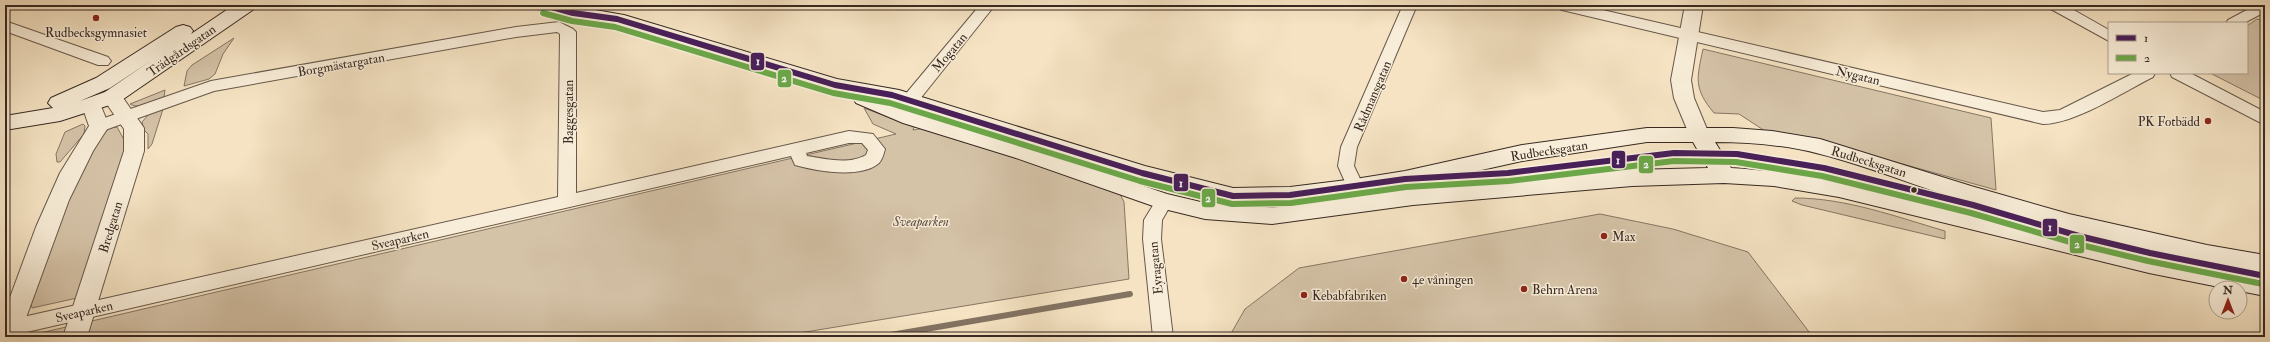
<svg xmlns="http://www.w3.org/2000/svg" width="2270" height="342" font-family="'IM FELL Double Pica',serif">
<rect width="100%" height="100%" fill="#f5e3c3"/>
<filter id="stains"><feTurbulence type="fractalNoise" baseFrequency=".005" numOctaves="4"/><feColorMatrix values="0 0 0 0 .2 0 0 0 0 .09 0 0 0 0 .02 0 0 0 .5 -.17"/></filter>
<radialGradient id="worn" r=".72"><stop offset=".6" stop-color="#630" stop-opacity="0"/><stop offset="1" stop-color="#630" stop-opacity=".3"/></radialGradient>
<path fill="#d5c3a8" stroke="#867665" d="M2257,19L2265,21V101L2210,73H2247V26Z
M234,38L223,54L215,74L209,79L184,86L187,71L192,65Z
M1703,49L1991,118L1996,190L1809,138L1765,131L1739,114L1714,113C1693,88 1697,78 1703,49Z
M165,90L164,97C154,101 140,110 130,104Z
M864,108L914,127L913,130L925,128L1119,192L1124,202L1129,279L775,337H23L896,134L873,124Z
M163,109L152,144L148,149V134L144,130L142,122L149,114Z
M83,124L85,126L84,134L60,162H57L56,154L65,132Z
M117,127L127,145L77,298L32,308L31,304L84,155L109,128Z
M1795,198C1846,198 1897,217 1945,231V239L1802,205L1792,201Z
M1600,214L1673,229L1748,252L1813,337H1229L1245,309L1299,268Z"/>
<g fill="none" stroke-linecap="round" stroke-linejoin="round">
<path stroke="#837362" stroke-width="6" d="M879,337L1130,294"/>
<defs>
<path id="minor" d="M980,5H995L916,104H904L902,100L904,96Z
M1403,5H1417L1357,147L1354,166L1364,187L1361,191L1355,193L1349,191L1338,166L1341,147Z
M1555,5H1581L2043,112L2060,110L2134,73H2155L2153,77C2123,92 2075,124 2043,124L1562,10L1557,8Z
M2047,5H2065L2109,30V41L2049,8Z
M2256,5H2265V12L2244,23H2226L2228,20Z
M5,21L108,57L111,61L108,65H98L5,31Z
M559,22L573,29L576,32V193L849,131L873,134L885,149C884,153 882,160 879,163C861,179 816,171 795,165L791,156L5,337V321L558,197L560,34L557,32L516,37L214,91L105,130L99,132L93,130L91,126L93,122L211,81L516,27ZM849,143H862L868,150L866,155C848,165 827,159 807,156L806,153Z
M2170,73H2190L2265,112V125L2172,77Z
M1164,195L1170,197L1173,201L1162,220L1161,239L1173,337H1153L1143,239L1144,220L1158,197Z"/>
<path id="tertiary" d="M1685,5H1703L1691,80L1694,98L1709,134L1706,139L1699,141L1692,139L1689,134L1674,98L1671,80Z
M112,90L119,92L144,128V151L87,337H63L124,151V129L102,97L105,92Z
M92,99L99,101L109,126L93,151L69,200L19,337H5V311L36,227L60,173L89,126L82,106L85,101Z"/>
<path id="secondary" d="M234,5H257L254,9L119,102L60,121L5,130V116L53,108L48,103L51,98L96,78L176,27L183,25L190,27L193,31L191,34ZM152,60L105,92L80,101L110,88Z
M535,5H566L624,15L837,79L899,90L1145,166L1233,188L1290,187L1355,179L1405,171L1522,145L1647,128H1733L1772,131L1820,139L1971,186L2069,214L2207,245L2265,255V273C2164,255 2065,230 1966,201C1917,187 1869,166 1820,154C1786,145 1749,142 1715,142L1731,168C1815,173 1895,194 1976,214C2072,237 2168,259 2265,278V296L2240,291V288H2224L2149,273L1839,197L1774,186L1724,183L1632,186L1413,205L1272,224L1205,219L1156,207L1016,158L903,123L856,103L853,98L854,95L828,90L615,25L573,19L538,9ZM891,102L1134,179L1211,200L1233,204L1290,203L1355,195L1405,187L1522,161L1647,142H1693L1708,168L1632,170L1413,189L1272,208L1205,203L1167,194L1032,148L917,113Z"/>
</defs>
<use href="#minor" stroke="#67584a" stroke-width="2"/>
<use href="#tertiary" stroke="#67584a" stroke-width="2"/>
<use href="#secondary" stroke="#382922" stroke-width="2"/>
<use href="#minor" fill="#f8edd8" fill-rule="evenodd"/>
<use href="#tertiary" fill="#f8edd8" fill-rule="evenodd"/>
<use href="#secondary" fill="#f8edd8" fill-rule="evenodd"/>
<defs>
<path id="bus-1" d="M545,5L573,13L617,19L835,85L892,95L1142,173L1233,196L1290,195L1405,179L1508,173L1674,153L1737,154L1824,168L1973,205L2079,236L2150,253L2265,276"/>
<path id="bus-2" d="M543,13L572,21L615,27L833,93L890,103L1140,181L1232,204L1291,203L1406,187L1509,181L1674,161L1736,162L1822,176L1971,213L2077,244L2148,261L2263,284"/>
</defs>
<use href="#bus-1" stroke="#f8edd8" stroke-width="9"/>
<use href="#bus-2" stroke="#f8edd8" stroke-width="9"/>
<use href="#bus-1" stroke="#481f59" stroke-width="6"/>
<use href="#bus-2" stroke="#6ba849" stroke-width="6"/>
</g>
<g fill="#8f2418" stroke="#f8edd8" stroke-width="1.5">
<circle cx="96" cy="18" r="4"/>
<circle cx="2208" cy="121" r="4"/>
<circle cx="1604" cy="236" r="4"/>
<circle cx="1404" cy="279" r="4"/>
<circle cx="1524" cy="289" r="4"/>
<circle cx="1304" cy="295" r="4"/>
</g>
<circle fill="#382922" stroke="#f8edd8" stroke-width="1.5" cx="1914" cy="190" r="3.5"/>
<g text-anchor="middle" stroke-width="3" stroke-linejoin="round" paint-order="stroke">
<g font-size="13" fill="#382922" stroke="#f8edd8" text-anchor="start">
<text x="96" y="37" text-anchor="middle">Rudbecksgymnasiet</text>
<text x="2200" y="126" text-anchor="end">PK Fotbädd</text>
<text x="1612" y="241">Max</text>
<text x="1412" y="284">4e våningen</text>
<text x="1532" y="294">Behrn Arena</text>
<text x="1312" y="300">Kebabfabriken</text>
</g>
<g font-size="13" fill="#382922" stroke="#f8edd8">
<text transform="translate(181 50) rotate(-35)" y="5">Trädgårdsgatan</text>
<text transform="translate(949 52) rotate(-50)" y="5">Mogatan</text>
<text transform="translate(341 64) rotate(-10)" y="5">Borgmästargatan</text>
<text transform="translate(1858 75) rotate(13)" y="5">Nygatan</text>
<text transform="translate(1372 96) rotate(-67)" y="5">Rådmansgatan</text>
<text transform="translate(568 112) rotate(-90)" y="5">Baggesgatan</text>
<text transform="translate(1549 150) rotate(-9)" y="5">Rudbecksgatan</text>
<text transform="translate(1869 161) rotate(17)" y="5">Rudbecksgatan</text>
<text transform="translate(110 227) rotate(-73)" y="5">Bredgatan</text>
<text transform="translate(400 239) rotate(-13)" y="5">Sveaparken</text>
<text transform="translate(1155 268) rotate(-96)" y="5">Eyragatan</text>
<text transform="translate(84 311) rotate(-13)" y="5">Sveaparken</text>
</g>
<g font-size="13" font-style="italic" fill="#5f5044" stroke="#f8edd8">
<text x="921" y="226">Sveaparken</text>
</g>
</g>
<g stroke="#f8edd8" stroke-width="1.5">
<rect x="750" y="52" width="15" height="19" rx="4" fill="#481f59"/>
<rect x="777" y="69" width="15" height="19" rx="4" fill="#6ba849"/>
<rect x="1611" y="150" width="15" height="19" rx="4" fill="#481f59"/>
<rect x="1638" y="155" width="16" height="19" rx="4" fill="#6ba849"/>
<rect x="1173" y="173" width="16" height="19" rx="4" fill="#481f59"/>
<rect x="1201" y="188" width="15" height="20" rx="4" fill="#6ba849"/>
<rect x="2042" y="218" width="16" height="19" rx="4" fill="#481f59"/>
<rect x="2069" y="234" width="16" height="20" rx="4" fill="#6ba849"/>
</g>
<g font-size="11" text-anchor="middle" font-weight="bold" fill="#fff">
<text x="758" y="65">1</text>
<text x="784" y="82">2</text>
<text x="1618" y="164">1</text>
<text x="1646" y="168">2</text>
<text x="1181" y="187">1</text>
<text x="1208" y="202">2</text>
<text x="2050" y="231">1</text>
<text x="2077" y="248">2</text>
</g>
<rect width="2270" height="342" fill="none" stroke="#f5e3c3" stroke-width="20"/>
<rect x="6" y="6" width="2258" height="330" fill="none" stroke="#382922" stroke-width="2"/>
<rect x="10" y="10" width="2250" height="322" fill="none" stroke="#382922"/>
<rect x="2108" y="22" width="140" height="52" fill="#f8edd8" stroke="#ab9f8f"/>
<rect x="2116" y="35" width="20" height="6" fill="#481f59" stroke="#ab9f8f"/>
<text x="2144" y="42" font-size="12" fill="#382922">1</text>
<rect x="2116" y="55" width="20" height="6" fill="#6ba849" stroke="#ab9f8f"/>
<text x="2144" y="62" font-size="12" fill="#382922">2</text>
<g transform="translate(2228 300)"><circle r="19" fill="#f8edd8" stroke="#ab9f8f"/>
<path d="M0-3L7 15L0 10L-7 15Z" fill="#8f2418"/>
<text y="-6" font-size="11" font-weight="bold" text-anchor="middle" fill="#382922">N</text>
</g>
<rect width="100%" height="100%" filter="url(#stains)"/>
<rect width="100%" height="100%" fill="url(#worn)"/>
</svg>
